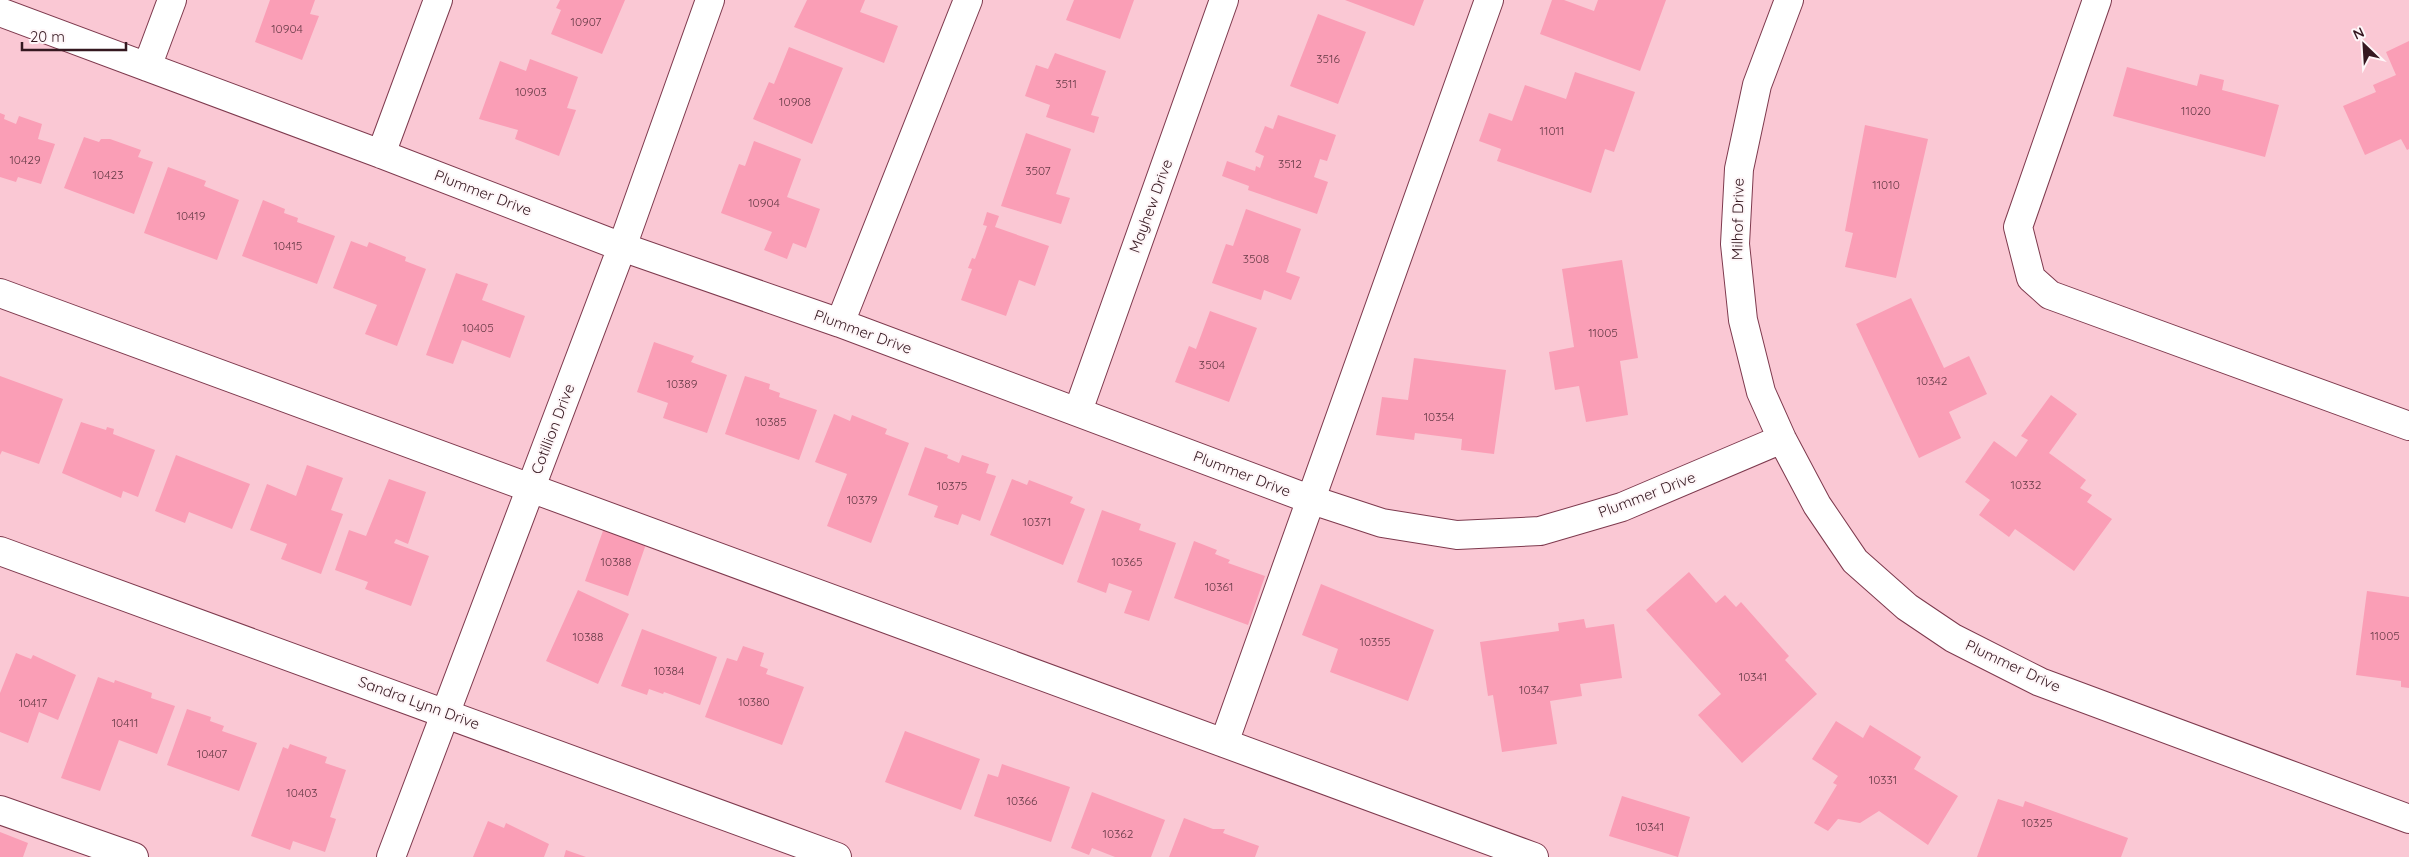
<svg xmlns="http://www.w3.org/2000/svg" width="2409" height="857" font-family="Quicksand,sans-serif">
<rect width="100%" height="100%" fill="#fac8d4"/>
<path fill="#fa9eb6" d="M270,0H315L310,14L319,16L302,60L255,42Z
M560,0H625L602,54L551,34L561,10L556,8Z
M807,0H865L860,12L898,26L884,63L794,27Z
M1074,0H1134L1120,39L1066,20Z
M1345,0H1424L1414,26Z
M1552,0H1564L1594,11L1598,0H1666L1640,71L1540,34Z
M1318,14L1366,32L1338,104L1290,86Z
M2409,41V149L2407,150L2401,139L2365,155L2343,106L2376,92L2373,85L2396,75L2386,52Z
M789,47L843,68L812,144L753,119L769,82L774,84Z
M1055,53L1106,71L1091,115L1099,117L1094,133L1046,117L1050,105L1025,96L1036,65L1048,69Z
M530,59L578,77L567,108L576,110L559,156L515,139L518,130L479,119L500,61L526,71Z
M2127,67L2197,86L2200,74L2224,80L2222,90L2279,105L2265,157L2113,116Z
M1575,72L1635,92L1614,152L1605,149L1591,193L1497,161L1501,149L1479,141L1489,113L1512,121L1525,85L1566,99Z
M0,113L5,115L4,119L16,124L19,116L42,124L38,139L55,144L41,184L18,177L16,182L0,177Z
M1278,115L1336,135L1327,161L1320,159L1314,177L1328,182L1317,214L1248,190L1249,186L1222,176L1227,161L1255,171L1256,166L1260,168L1264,156L1255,152L1265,126L1273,129Z
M1865,125L1928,139L1896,278L1845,267L1853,233L1845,231Z
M1026,133L1071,149L1056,194L1070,198L1061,224L1001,206Z
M84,137L99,142L101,139H110L141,150L138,157L153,162L134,214L64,188Z
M754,141L801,159L787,197L820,209L806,248L793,243L787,259L764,250L772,232L721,213L739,164L745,166Z
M168,167L206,181L204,186L239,200L217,260L144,233Z
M263,200L285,209L284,213L298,218L297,222L335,236L317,284L242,256Z
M1246,209L1301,229L1286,272L1300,277L1291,300L1264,290L1261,300L1212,283L1226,244L1233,246Z
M987,212L999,216L995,227L1049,246L1035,286L1019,280L1006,316L961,300L972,269L968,268L972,258L975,259L987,226L983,225Z
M351,241L367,247L369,242L406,257L405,261L426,269L397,346L365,334L377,305L333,288Z
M1622,260L1638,358L1620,361L1628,415L1586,422L1579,386L1555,390L1549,352L1574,347L1562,269Z
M456,273L488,284L482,300L525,316L510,358L462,340L453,364L426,355Z
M1911,298L1944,368L1969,356L1987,394L1949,412L1961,438L1919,458L1856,324Z
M1210,311L1257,328L1229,402L1175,382L1189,346L1196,349Z
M654,342L694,356L691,362L727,375L707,433L663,418L668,403L637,392Z
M1414,358L1506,370L1494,454L1461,450L1462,439L1415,433L1414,440L1376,435L1382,397L1408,400Z
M0,376L63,399L39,464L2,451L0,455Z
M745,376L770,384L769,389L780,393L779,397L817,410L799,460L725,434Z
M2051,395L2077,414L2049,453L2086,480L2080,488L2092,495L2087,502L2112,519L2074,571L2015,529L2009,537L1979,515L1990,500L1965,482L1994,441L2016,457L2028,440L2021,436Z
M834,414L850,421L852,415L887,429L885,434L909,443L871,543L827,526L847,474L815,462Z
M81,422L106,430L107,427L114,429L113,434L155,450L138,497L123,491L121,498L62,473Z
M925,447L948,455L947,458L959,463L962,455L989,464L986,473L996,476L980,521L962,514L958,525L934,517L938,506L908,495Z
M176,455L250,484L232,529L189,512L185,523L155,511Z
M307,465L343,478L331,510L343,514L321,574L281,559L287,544L250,530L267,484L296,496Z
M389,479L426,492L408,544L396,539L394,543L429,556L411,606L365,589L368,582L335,570L349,530L366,536Z
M1012,479L1027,485L1029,480L1073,497L1070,503L1085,509L1063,565L990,535Z
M1102,510L1141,524L1139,530L1176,543L1149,621L1124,613L1132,591L1109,583L1106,593L1077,582Z
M604,528L646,544L628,596L585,581Z
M1194,541L1217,550L1215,554L1230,560L1228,563L1265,576L1248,625L1174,598Z
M1689,572L1716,603L1725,595L1736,607L1741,602L1789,656L1785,660L1817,694L1742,763L1698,715L1721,694L1646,610Z
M1321,584L1434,630L1408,701L1330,672L1338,649L1302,635Z
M578,590L629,614L598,684L546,661Z
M2367,591L2409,597V688L2401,687V681L2356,675Z
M1584,619L1586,628L1614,624L1622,678L1580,684L1582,696L1550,701L1557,744L1502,752L1493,695L1488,696L1480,642L1559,631L1558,623Z
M642,629L717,657L700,705L664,692L663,694L649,689L647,695L621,686Z
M743,646L764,653L760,666L768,669L766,674L804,687L782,745L705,717L727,658L737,661Z
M16,653L31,659L33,655L76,675L58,720L39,712L28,743L0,732V693Z
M98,677L114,683L115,680L152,693L151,698L175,706L157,754L119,740L100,791L61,778Z
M187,709L211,717L210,721L224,726L222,731L257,743L239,791L167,765Z
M1836,721L1863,738L1870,725L1921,757L1914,769L1958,796L1928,845L1879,811L1860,823L1838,819L1828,831L1814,823L1837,785L1833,783L1838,776L1812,759Z
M905,731L980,759L961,810L885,782Z
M290,744L327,757L325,763L346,770L330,817L336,819L325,852L293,841L290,850L251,836L283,747L288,749Z
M1002,764L1070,787L1051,842L974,816L988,774L998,777Z
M1092,792L1165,820L1151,857H1115L1092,848L1089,855L1071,848Z
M1622,796L1690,817L1678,857L1609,836Z
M1998,799L2023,807L2025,801L2128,838L2121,857H1977Z
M1184,818L1213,829H1225L1223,833L1259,846L1255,857H1169Z
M488,821L504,828L506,823L549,844L544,857H473Z
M0,832L28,843L23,857H0Z
M566,850L586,857H564Z"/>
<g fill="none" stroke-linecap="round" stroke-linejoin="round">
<defs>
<path id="minor" d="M1789,0L1757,85L1739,169L1735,244L1743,320L1761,392L1782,439L1817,505L1855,561L1907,607L1953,638L2040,682L2409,819
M2097,0L2018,227L2031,278L2050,295L2409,426
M0,12L381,154L622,247L840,323L1312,500L1382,523L1457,535L1540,531L1622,507L1782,439
M147,67L172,0
M381,154L438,0
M0,293L1534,857
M840,323L968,0
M1078,411L1224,0
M0,551L837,857
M1224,743L1489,0
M0,810L134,857
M391,857L622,247L710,0"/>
</defs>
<use href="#minor" stroke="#7e3a4e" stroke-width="30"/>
<use href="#minor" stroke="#fff" stroke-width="28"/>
</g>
<g text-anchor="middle" stroke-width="4" stroke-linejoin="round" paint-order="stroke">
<g font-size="12" fill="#663a46">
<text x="586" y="26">10907</text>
<text x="287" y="33">10904</text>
<text x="1328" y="63">3516</text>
<text x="1066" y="88">3511</text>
<text x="531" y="96">10903</text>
<text x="795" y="106">10908</text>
<text x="2196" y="115">11020</text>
<text x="1552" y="135">11011</text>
<text x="25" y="164">10429</text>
<text x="1290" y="168">3512</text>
<text x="1038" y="175">3507</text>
<text x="108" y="179">10423</text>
<text x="1886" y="189">11010</text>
<text x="764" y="207">10904</text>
<text x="191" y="220">10419</text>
<text x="288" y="250">10415</text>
<text x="1256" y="263">3508</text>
<text x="478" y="332">10405</text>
<text x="1603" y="337">11005</text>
<text x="1212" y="369">3504</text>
<text x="1932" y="385">10342</text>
<text x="682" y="388">10389</text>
<text x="1439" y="421">10354</text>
<text x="771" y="426">10385</text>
<text x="2026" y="489">10332</text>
<text x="952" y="490">10375</text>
<text x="862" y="504">10379</text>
<text x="1037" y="526">10371</text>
<text x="616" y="566">10388</text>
<text x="1127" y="566">10365</text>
<text x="1219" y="591">10361</text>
<text x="2385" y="640">11005</text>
<text x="588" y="641">10388</text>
<text x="1375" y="646">10355</text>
<text x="669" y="675">10384</text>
<text x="1753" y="681">10341</text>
<text x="1534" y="694">10347</text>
<text x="754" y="706">10380</text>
<text x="33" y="707">10417</text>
<text x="125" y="727">10411</text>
<text x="212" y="758">10407</text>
<text x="1883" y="784">10331</text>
<text x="302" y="797">10403</text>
<text x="1022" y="805">10366</text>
<text x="2037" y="827">10325</text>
<text x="1650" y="831">10341</text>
<text x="1118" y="838">10362</text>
</g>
<g font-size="15" fill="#351820" stroke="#fef6f8">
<text transform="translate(483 193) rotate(21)" y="5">Plummer Drive</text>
<text transform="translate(1151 206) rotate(-70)" y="5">Mayhew Drive</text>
<text transform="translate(1738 219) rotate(-89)" y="5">Milhof Drive</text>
<text transform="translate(863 332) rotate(20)" y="5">Plummer Drive</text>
<text transform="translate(553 429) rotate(-69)" y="5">Cotillion Drive</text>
<text transform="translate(1242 474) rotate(21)" y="5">Plummer Drive</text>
<text transform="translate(1647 495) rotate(-21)" y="5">Plummer Drive</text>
<text transform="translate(2013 666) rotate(25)" y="5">Plummer Drive</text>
<text transform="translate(419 703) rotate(20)" y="5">Sandra Lynn Drive</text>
</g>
</g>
<g transform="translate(2364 45) rotate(335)" stroke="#fef6f8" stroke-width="4" paint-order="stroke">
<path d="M0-4L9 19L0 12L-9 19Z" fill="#351820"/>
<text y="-8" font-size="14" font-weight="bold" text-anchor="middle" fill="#351820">N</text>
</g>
<path d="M22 42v8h104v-8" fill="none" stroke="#351820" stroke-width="2.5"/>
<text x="30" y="42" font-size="15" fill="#351820" stroke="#fef6f8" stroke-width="4" paint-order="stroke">20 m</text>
</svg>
